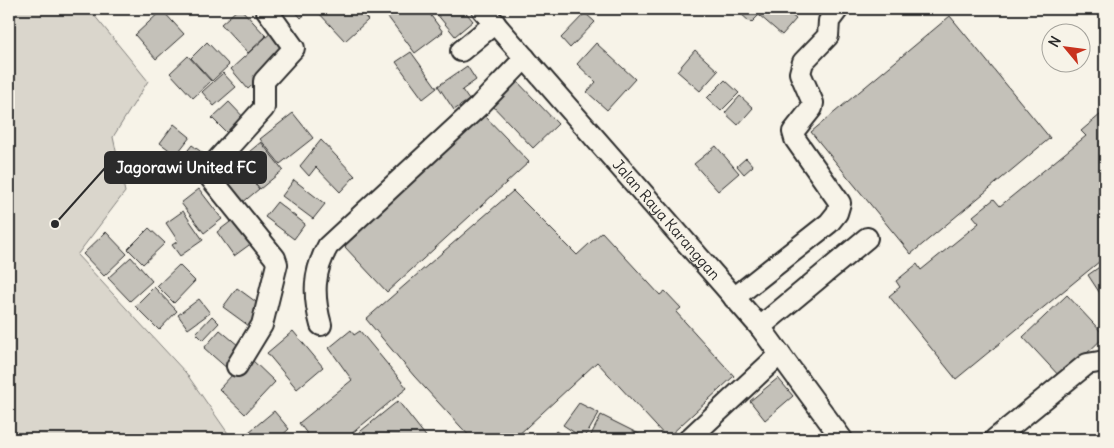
<svg xmlns="http://www.w3.org/2000/svg" width="1114" height="448" font-family="Delius,sans-serif">
<rect width="100%" height="100%" fill="#f7f3e8"/>
<filter id="ink" filterUnits="userSpaceOnUse"><feTurbulence type="fractalNoise" baseFrequency=".02" numOctaves="2"/><feDisplacementMap in="SourceGraphic" scale="10" xChannelSelector="R" yChannelSelector="G"/><feConvolveMatrix kernelMatrix="1 2 1 2 8 2 1 2 1" color-interpolation-filters="sRGB"/></filter>
<g filter="url(#ink)">
<path fill="#dad6cc" stroke="#82807c" d="M9,9H89L148,81L113,137L125,192L77,255L186,373L232,439H9Z"/>
<path fill="#c4c1b9" stroke="#2b2b2b" d="M238,9H241L266,36L248,53L221,24Z
M293,9H311L301,18Z
M319,9H358L368,20L345,41L317,11Z
M382,9H426L443,32L415,53Z
M442,9H463L473,21L455,36L436,13Z
M741,9H784L796,19L782,35L759,15L751,23L739,12Z
M162,10L184,34L156,59L135,35Z
M585,13L595,22L570,48L561,38Z
M950,16L1050,138L911,254L811,132Z
M275,29L293,48L248,89L231,69Z
M207,42L229,65L212,81L191,58Z
M596,43L635,79L607,110L587,92L596,82L577,64Z
M695,50L718,71L700,91L677,71Z
M411,52L437,88L423,99L396,62Z
M188,56L211,81L193,98L170,73Z
M467,66L476,80L462,90L469,100L454,110L438,86Z
M223,73L236,87L214,106L202,92Z
M514,78L558,124L533,148L489,102Z
M725,80L739,93L721,111L707,98Z
M740,96L753,108L738,125L725,113Z
M229,102L249,123L233,139L212,118Z
M293,113L313,138L280,164L260,139Z
M1101,114L1105,119V257L956,379L889,296L900,287L896,281L917,264L921,270L979,223L973,216L994,199L1000,206L1086,136L1081,131Z
M484,115L529,162L387,292L344,246Z
M174,124L190,137L176,155L160,143Z
M321,140L355,176L340,192L316,167L309,176L300,166Z
M261,142L283,170L260,189L238,161Z
M192,145L212,160L198,179L177,164Z
M716,146L739,173L718,191L694,164Z
M746,158L753,166L744,174L737,166Z
M237,162L259,189L236,208L214,181Z
M294,180L325,204L313,219L282,196Z
M199,189L222,219L204,233L181,203Z
M513,191L577,255L602,232L660,295L665,291L681,308L676,312L734,376L667,438L597,362L514,439H472L414,376L366,319Z
M277,202L305,224L294,239L265,217Z
M183,211L203,240L180,256L172,245L178,241L166,223Z
M238,216L256,240L234,256L217,232Z
M149,228L165,243L143,264L128,249Z
M106,232L127,254L104,276L83,254Z
M131,257L152,281L130,301L108,278Z
M1105,263V301L1088,275Z
M179,265L195,281L174,303L157,286Z
M154,287L177,311L159,330L135,306Z
M237,288L263,307L249,326L223,307Z
M1067,295L1105,336L1061,378L1023,337Z
M199,299L210,313L188,329L178,315Z
M212,316L219,323L203,340L196,333Z
M220,330L245,351L229,370L204,348Z
M351,330L354,335L360,331L407,388L345,439H311L299,423L352,380L329,348Z
M293,331L323,367L297,389L267,353Z
M249,357L275,382L245,414L219,389Z
M778,378L793,396L765,420L750,401Z
M398,401L428,439H359L356,435Z
M579,403L599,413L584,439L563,425Z
M274,411L289,429L278,439H245L243,437Z
M601,415L649,439H589Z
M556,431L568,439H550Z"/>
<g fill="none" stroke-linecap="round" stroke-linejoin="round">
<defs>
<g id="minor">
<path id="s1" d="M482,9L760,327L842,439"/>
<path d="M461,51L495,23"/>
<path d="M734,298L829,223L837,213L840,203L795,139L793,132L812,108L813,103L800,73L803,62L828,36L829,21L838,9"/>
<path d="M321,325C313,296 313,272 328,246L479,106L525,58"/>
<path d="M760,327L867,238"/>
<path d="M237,366L262,325L277,264L275,258L209,176L208,170L264,108V81L294,48L266,9"/>
<path d="M689,439L780,354"/>
<path d="M995,439L1087,364L1105,361"/>
</g>
</defs>
<use href="#minor" stroke="#2b2b2b" stroke-width="24"/>
<use href="#minor" stroke="#f7f3e8" stroke-width="20"/>
</g>
</g>
<g text-anchor="middle" stroke-width="4" stroke-linejoin="round" paint-order="stroke">
<g font-size="15" fill="#2b2b2b" stroke="#f7f3e8">
<text dy="5" stroke="none"><textPath href="#s1" startOffset="280">Jalan Raya Karanggan</textPath></text>
</g>
</g>
<path fill="none" stroke="#2b2b2b" stroke-width="2" d="M55 224L105 168"/>
<circle fill="#2b2b2b" stroke="#f7f3e8" stroke-width="2" cx="55" cy="224" r="5"/>
<rect fill="#2b2b2b" stroke="#2b2b2b" stroke-width="2" x="105" y="152" width="161" height="31" rx="5"/>
<g font-size="16" text-anchor="middle" font-weight="bold" fill="#fff">
<text x="186" y="173">Jagorawi United FC</text>
</g>
<rect width="1114" height="448" fill="none" stroke="#f7f3e8" stroke-width="30"/>
<rect x="15" y="15" width="1084" height="418" fill="none" stroke="#2b2b2b" stroke-width="2" filter="url(#ink)"/>
<g transform="translate(1066 48) rotate(299)"><circle r="24" fill="#f7f3e8" stroke="#a5a39c"/>
<path d="M0-4L9 19L0 12L-9 19Z" fill="#c8321e"/>
<text y="-8" font-size="14" font-weight="bold" text-anchor="middle" fill="#2b2b2b">N</text>
</g>
</svg>
